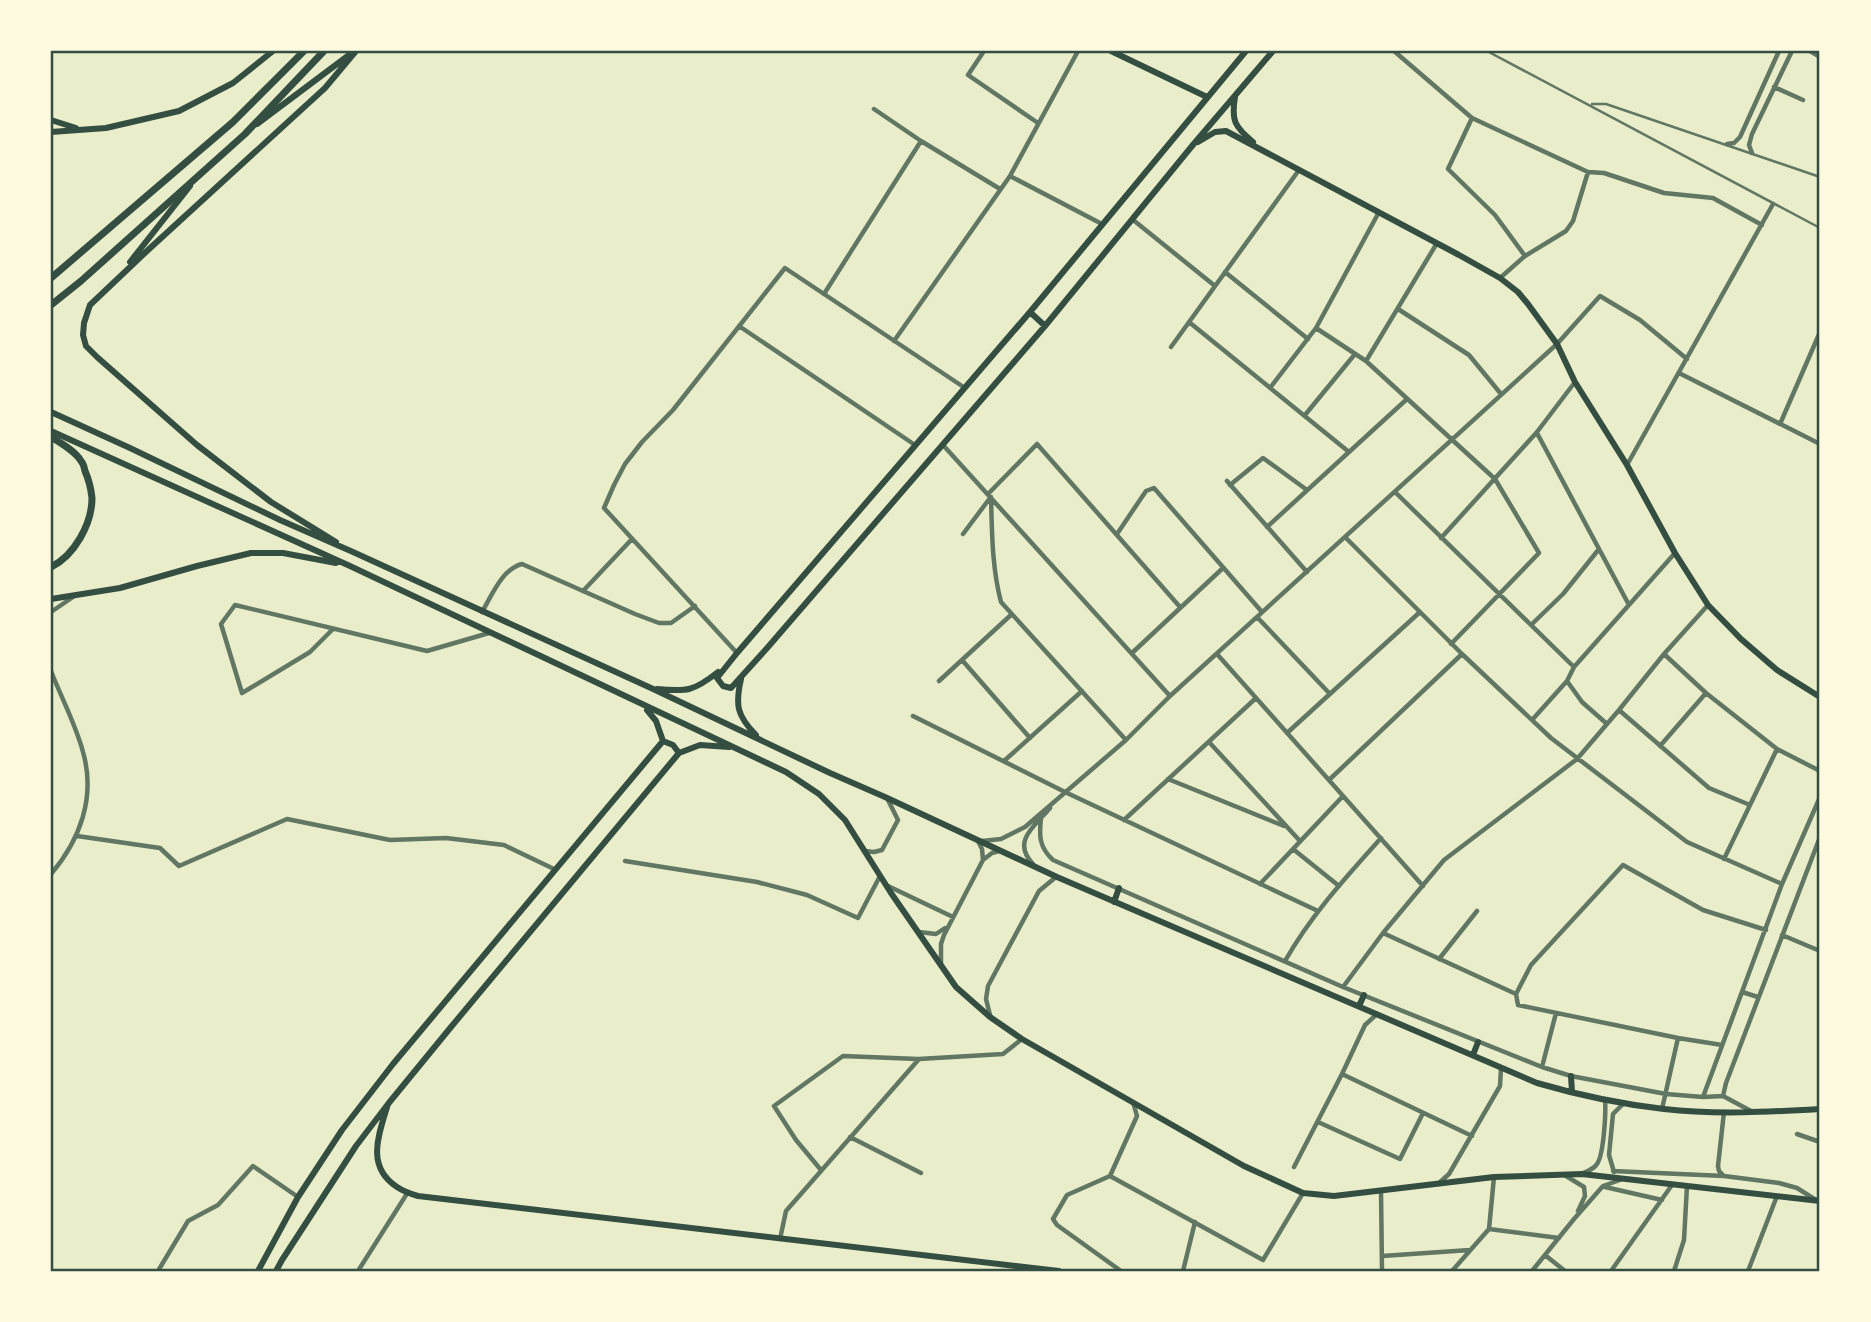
<svg xmlns="http://www.w3.org/2000/svg" width="1871" height="1322" font-family="'Times New Roman',serif">
<rect width="100%" height="100%" fill="#e9edc9"/>
<g fill="none" stroke-linecap="round" stroke-linejoin="round">
<path stroke="#617663" stroke-width="2.5" d="M1487,51L1820,228
M1592,104H1606L1820,177"/>
<path stroke="#617663" stroke-width="4.5" d="M984,51L968,75L1038,123
M1394,51L1472,118L1588,172L1604,173L1664,193L1713,198L1762,225
M1810,51L1820,57
M1774,87L1803,100
M874,109L921,141L1000,189
M1472,118L1448,169L1495,215L1525,256
M1727,144L1734,143L1740,137L1779,51
M1752,153L1749,145L1752,134L1792,51
M1010,176L1102,224
M1379,212L1316,328L1366,361L1495,479L1539,553L1451,644
M1132,219L1215,286
M1225,272L1308,339
M1500,278L1525,256L1566,231L1573,221L1588,172
M824,294L921,141
M1398,309L1469,355L1501,394
M1189,322L1349,452
M739,326L915,445
M894,341L1010,176L1078,51
M1171,347L1299,170
M1366,361L1437,243
M1679,373L1820,444
M1270,388L1316,328
M1305,415L1355,354
M1780,424L1820,332
M1537,433L1629,605
M943,445L1170,696
M1627,465L1773,204
M1227,481L1307,572
M1230,485L1263,458L1307,490
M1395,492L1574,667
M988,494L1037,444L1180,607
M991,497C992,533 992,568 1001,602L1126,740
M1267,527L1407,399
M963,534L990,498
M1117,534L1146,491L1154,488L1262,612
M1345,537L1462,654L1551,738L1687,842L1782,884
M1441,538L1537,432L1575,382
M583,591L632,539
M51,612L73,597
M482,612C492,595 502,569 522,564L635,614L659,623H671L695,606
M1257,617L1330,694
M1531,625L1563,594L1599,549
M333,629L310,652L242,693L221,624L235,605L427,651L489,633
M737,653L604,508L614,485L625,464L642,442L673,410L785,268L965,388
M1132,653L1223,568
M1217,654L1423,886
M1664,654L1706,693L1777,749L1820,771
M962,660L1030,738
M51,671C61,697 76,725 83,752C96,797 80,840 51,874
M939,681L1012,614
M1567,681L1582,702L1607,724
M1619,710L1709,788L1750,805
M913,716L1065,792L1318,911
M1532,720L1567,681L1574,667L1675,553
M1287,733L1420,612
M1209,742L1300,841
M1660,746L1706,693
M1004,761L1082,691
M1168,779L1284,826
M1329,780L1462,654
M1041,818C1039,836 1039,847 1053,860L1343,987L1542,1067L1571,1076L1666,1094L1703,1097L1723,1096L1751,1111
M1124,820L1256,698
M77,836L160,848L179,866L287,819L390,840L446,838L504,845L554,869
M978,841L982,849L983,860
M982,841L1001,839L1025,827L1126,740L1170,696L1557,344L1600,296L1640,320L1687,359
M1293,849L1339,886
M865,851L874,852L882,850L898,820L888,800
M1724,859L1777,749
M625,861L757,882L807,895L858,918L880,876
M1033,864C1011,841 1035,826 1050,808
M1260,884L1343,796
M888,886L953,917
M919,932L936,934L945,928
M1383,933L1516,994
M1782,935L1820,951
M1439,959L1477,911
M1285,961C1311,915 1346,877 1381,838
M941,963V944L944,935L983,860L992,853L999,851
M1343,987L1383,933L1444,860L1577,759L1619,710L1664,654L1708,605
M1742,992L1758,997
M990,1015L986,999L988,986L1039,891L1056,877
M1678,1038L1518,1005L1516,994L1531,965L1623,865L1703,910L1766,930
M1542,1067L1556,1013
M1342,1074L1472,1136
M1723,1096L1726,1083L1820,837
M1703,1097L1782,884L1820,797
M1662,1109L1678,1038L1722,1045
M1724,1112L1718,1166L1719,1171L1724,1176L1779,1183L1797,1188L1816,1200
M1318,1122L1400,1159L1423,1113
M1797,1134L1820,1142
M850,1137L921,1173
M1294,1167L1342,1074L1365,1025L1377,1014
M821,1170L796,1140L774,1106L843,1056L918,1059
M1613,1171L1724,1176
M1614,1172L1609,1155L1613,1114L1624,1103
M1583,1173C1588,1171 1594,1169 1597,1164C1604,1154 1606,1112 1605,1099
M1110,1176L1263,1260L1303,1193
M1566,1176L1584,1187L1585,1196L1578,1211
M1439,1183L1449,1174L1500,1086L1501,1068
M1605,1187L1662,1200
M1381,1191L1382,1271
M1489,1229L1559,1238
M780,1239L786,1211L919,1059L1003,1054L1022,1039
M1545,1255L1565,1271
M1382,1256L1470,1250
M158,1271L188,1221L218,1205L253,1166L298,1197
M358,1271L408,1192
M1121,1271L1057,1225L1053,1219L1067,1195L1110,1176L1137,1116L1133,1102
M1183,1271L1195,1222
M1452,1271L1489,1229L1494,1177
M1532,1271L1574,1219L1603,1186L1620,1180
M1611,1271L1672,1185
M1674,1271L1684,1240L1687,1186
M1748,1271L1777,1196"/>
<path stroke="#344e41" stroke-width="6" d="M1111,51L1207,97
M1246,51L1030,312L737,653L717,678L723,686L731,688L768,647L1045,326L1192,146L1273,51
M1235,97C1231,121 1235,127 1253,142
M51,120L76,128
M257,124L349,55
M51,132L106,128L179,111L233,83L273,51
M1198,142L1215,132L1226,131L1459,255L1500,278L1518,292L1528,304L1557,344L1575,382L1627,465L1675,553L1708,605L1741,639L1777,670L1820,697
M130,262L190,186
M1030,312L1045,326
M51,412L130,448L280,520L353,552L651,688L830,773L885,797L1057,877L1537,1083C1578,1095 1621,1104 1664,1109C1715,1115 1769,1112 1820,1109
M51,431L350,566L786,772L819,794L845,820L891,893L956,987L990,1017L1022,1039L1244,1166L1303,1193L1334,1196L1494,1177L1582,1174L1820,1201
M336,542L271,502L197,445L97,357L86,346L83,335L84,323L90,305L148,250L325,88L356,51
M51,599L120,588L197,566L251,553H283L336,563
M741,679C735,705 737,716 756,735
M657,689C687,692 694,691 718,672
M647,710L656,721L663,741
M1114,902L1119,888
M1359,1006L1364,995
M1473,1055L1478,1042
M1571,1076L1572,1092
M388,1104C379,1134 365,1166 397,1187C403,1191 411,1194 418,1196L1059,1271
M258,1271L298,1197L342,1130L393,1064L663,741L673,745L679,753
M276,1271L282,1260L356,1146L388,1104L451,1027L679,753L700,745L729,747"/>
<path stroke="#344e41" stroke-width="7" d="M51,278L233,122L304,51
M51,305L81,281L245,134L324,51
M51,437C61,443 75,451 81,461C84,464 84,468 85,471C89,480 91,489 92,498C92,524 74,556 51,567"/>
</g>
<rect width="1871" height="1322" fill="none" stroke="#fefae0" stroke-width="105"/>
<rect x="52" y="52" width="1766" height="1218" fill="none" stroke="#344e41" stroke-width="2.5"/>
</svg>
